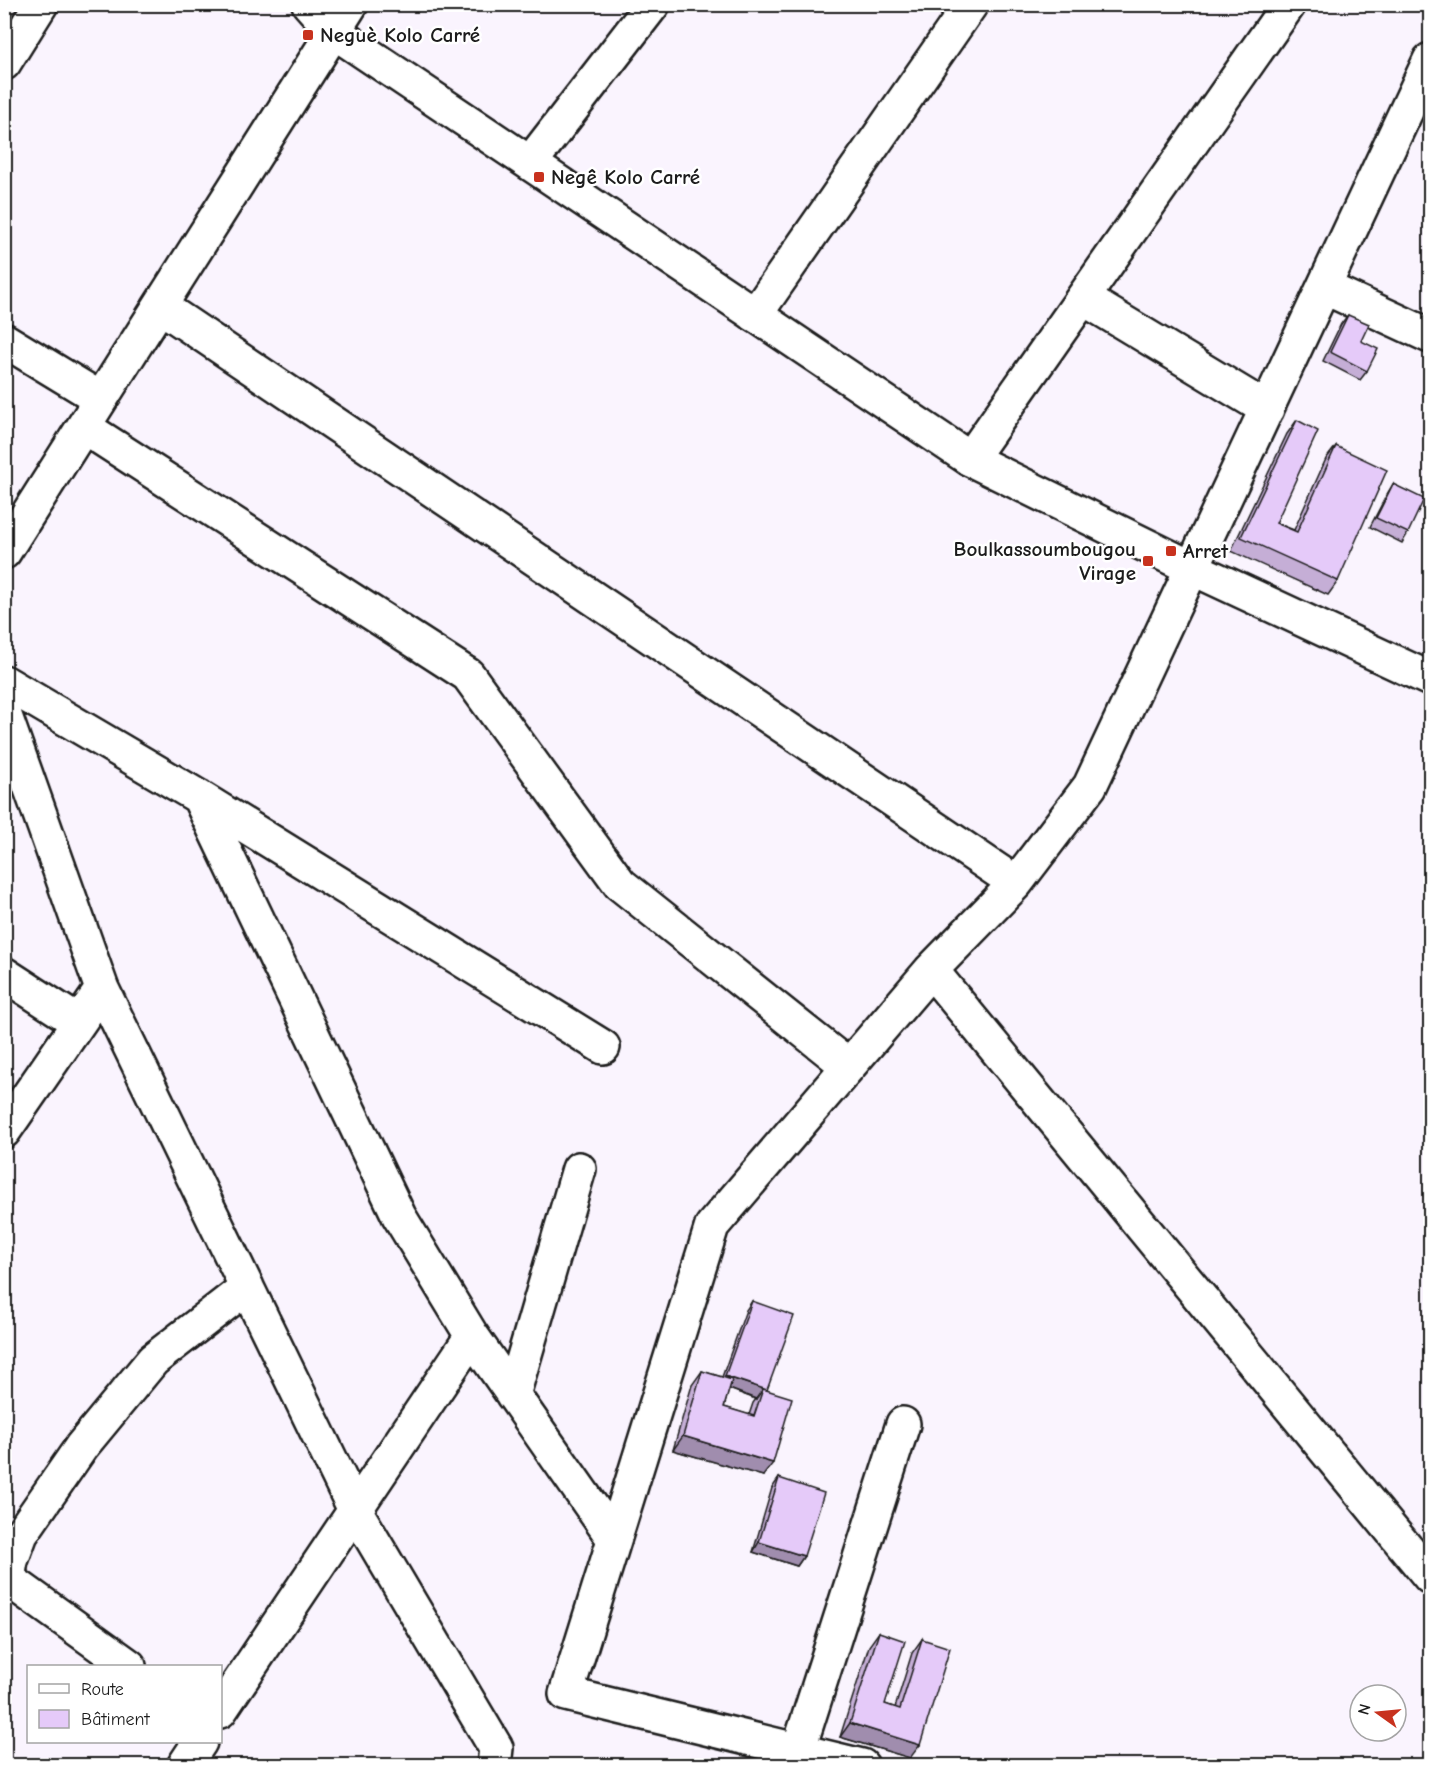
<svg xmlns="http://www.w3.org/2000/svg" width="1435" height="1770" font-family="'Comic Neue',sans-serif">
<rect width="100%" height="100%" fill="#faf4fe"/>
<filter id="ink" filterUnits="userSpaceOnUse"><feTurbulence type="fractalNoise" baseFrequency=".0167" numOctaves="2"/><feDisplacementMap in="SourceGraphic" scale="12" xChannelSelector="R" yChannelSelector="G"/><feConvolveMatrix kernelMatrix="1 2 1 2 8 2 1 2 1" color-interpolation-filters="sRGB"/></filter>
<g filter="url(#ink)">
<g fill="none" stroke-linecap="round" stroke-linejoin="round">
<defs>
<path id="street" d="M4,63L41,4
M530,163L653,4
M1324,287L1430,336
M1083,298L1267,409
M160,306L1016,883
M755,315L971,4
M4,340L101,399
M84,427L468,675L620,884L848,1066
M970,459L1289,4
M4,552L351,4
M4,682L199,797L603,1047
M4,713L102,989L355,1510L496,1748L494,1766
M199,797L399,1216L472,1336L614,1539
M931,970L1430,1577
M4,974L78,1022
M4,1131L102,989
M513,1395L579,1169
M129,1666L8,1579L11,1561L21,1534L82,1446L153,1360L247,1287
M220,1711L472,1336
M798,1751L903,1424
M184,1766L200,1742
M862,1766L566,1694L712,1226L931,970L1016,883L1090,786L1430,60"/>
<path id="secondary" d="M309,4L333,31L970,459L1192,568L1430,679"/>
</defs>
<use href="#street" stroke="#1c1c1c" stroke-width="38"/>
<use href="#secondary" stroke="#1c1c1c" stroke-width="38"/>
<use href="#street" stroke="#fff" stroke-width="33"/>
<use href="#secondary" stroke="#fff" stroke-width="33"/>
</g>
<path fill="#c5aed6" stroke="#1c1c1c" stroke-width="1.5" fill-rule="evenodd" d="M1348,315L1361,341L1367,371L1360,380L1323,361L1341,324Z
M1297,420L1276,523L1294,530L1326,459L1336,446L1338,581L1328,595L1231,551L1287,434Z
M1393,484L1408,533L1402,543L1370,527L1387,494Z
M752,1301L767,1390L763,1476L673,1450L692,1385L702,1371L722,1377L746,1310ZM729,1389L756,1399L753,1403L749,1415L724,1407Z
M779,1478L804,1556L797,1566L753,1552L772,1488Z
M879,1632L885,1704L895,1708L912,1653L922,1639L910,1758L840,1737L869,1646Z"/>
<path fill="#a08dae" stroke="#1c1c1c" stroke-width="1.5" d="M725,1376L763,1389L756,1399L719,1385Z
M683,1436L773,1463L763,1476L673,1450Z
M759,1542L804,1556L797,1566L753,1552Z
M850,1723L920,1745L910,1758L840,1737Z"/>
<path fill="#e5caf9" stroke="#1c1c1c" stroke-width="1.5" d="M1348,315L1369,324L1361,341L1378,349L1367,371L1330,352Z
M1297,420L1318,431L1276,523L1297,532L1336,446L1387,470L1338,581L1241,537Z
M1393,484L1424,499L1408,533L1376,518Z
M752,1301L794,1316L767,1390L725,1376Z
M702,1371L732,1380L724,1407L754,1416L763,1389L792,1398L773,1463L683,1436Z
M779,1478L824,1493L804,1556L759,1542Z
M879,1632L905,1641L885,1704L900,1709L922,1639L950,1648L920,1745L850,1723Z"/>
</g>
<g fill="#c8321e" stroke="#fff" stroke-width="2">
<rect x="302" y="29" width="12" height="12" rx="3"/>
<rect x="533" y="171" width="12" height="12" rx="3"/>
<rect x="1165" y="545" width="12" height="12" rx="3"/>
<rect x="1142" y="555" width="12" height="12" rx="3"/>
</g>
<g text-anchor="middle" stroke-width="5" stroke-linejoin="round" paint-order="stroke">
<g font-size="21" font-weight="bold" fill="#1c1c1c" stroke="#fff" text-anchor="start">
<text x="320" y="42">Neguè Kolo Carré</text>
<text x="551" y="184">Negê Kolo Carré</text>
<text x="1136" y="556" text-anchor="end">Boulkassoumbougou<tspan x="1136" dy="24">Virage</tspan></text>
<text x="1183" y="558">Arret</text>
</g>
</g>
<rect width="1435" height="1770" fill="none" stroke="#fff" stroke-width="24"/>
<rect x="12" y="12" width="1411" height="1746" fill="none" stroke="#1c1c1c" stroke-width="2" filter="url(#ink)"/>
<rect x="27" y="1665" width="195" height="78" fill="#ffffff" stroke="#a4a4a4" stroke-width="1.5"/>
<rect x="39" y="1684" width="30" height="9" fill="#ffffff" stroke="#a4a4a4" stroke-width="1.5"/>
<text x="81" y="1695" font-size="18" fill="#1c1c1c">Route</text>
<rect x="39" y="1710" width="30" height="18" fill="#e5caf9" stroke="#a4a4a4" stroke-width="1.5"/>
<text x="81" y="1725" font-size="18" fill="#1c1c1c">Bâtiment</text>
<g transform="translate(1378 1713) rotate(285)"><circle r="28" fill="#ffffff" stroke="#a4a4a4" stroke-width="1.5"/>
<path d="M0-4.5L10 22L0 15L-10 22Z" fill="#c8321e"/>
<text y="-9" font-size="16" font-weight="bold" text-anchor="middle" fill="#1c1c1c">N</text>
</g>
</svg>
